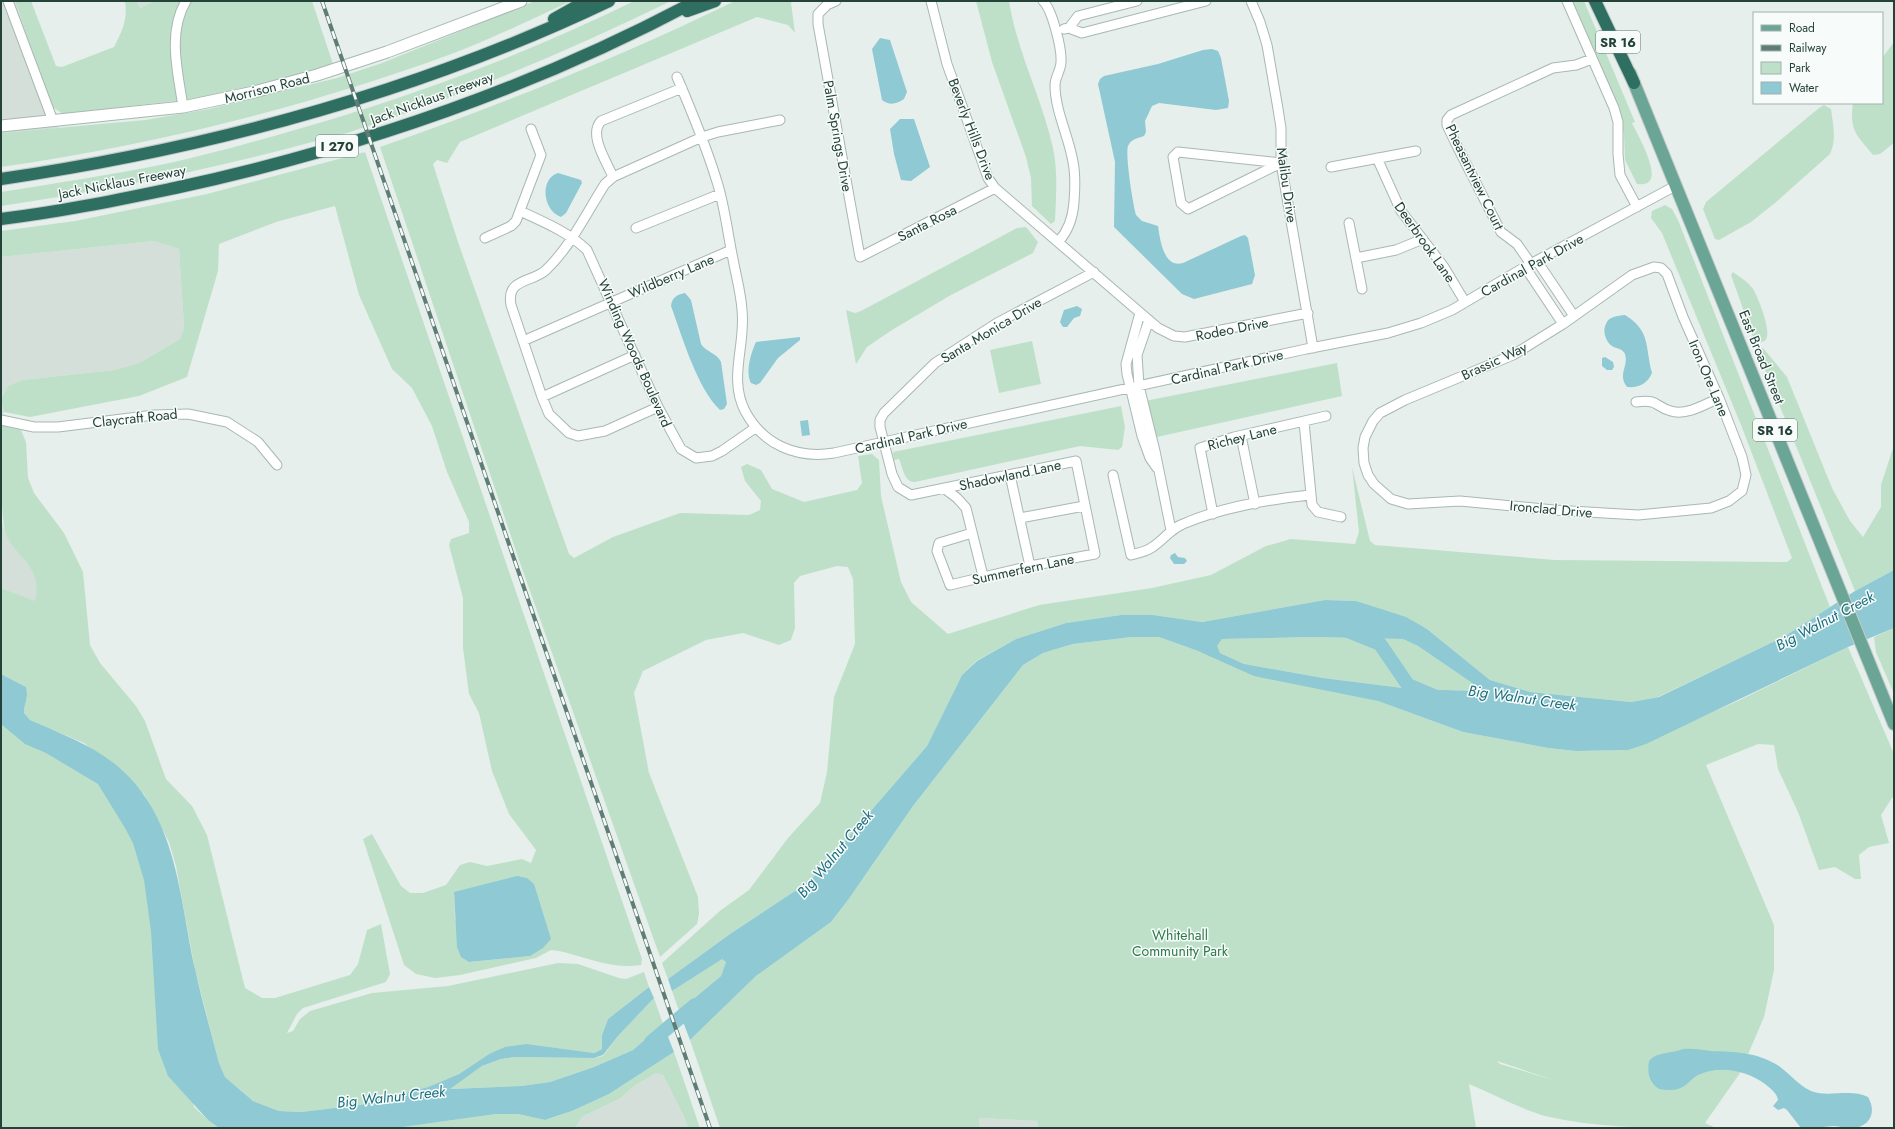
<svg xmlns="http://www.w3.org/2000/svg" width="1895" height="1129" font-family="Jost,sans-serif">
<rect width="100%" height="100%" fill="#e6efeb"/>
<path fill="#d4dfda" d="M1,1H15L59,128L1,133Z
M137,1H154L140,8Z
M154,241L179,249L184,327L180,339L139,363L114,370L22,380L8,386L1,399L4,412L1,417V257Z
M1,519L6,535L33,571L38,582L36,602L1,588Z
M656,1073L663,1075L685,1119L688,1128H575L582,1117L621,1098L634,1086Z
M979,1118L1037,1121L1038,1128H980Z"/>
<path fill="#bfe0c8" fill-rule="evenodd" d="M15,1H31L56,66L62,67L114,47C122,31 128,20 125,1H137L140,8L154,1H312L333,64L300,75L208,97L63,114L51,106Z
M535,1H571C530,20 489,40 446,56C302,108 153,145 1,167V133L145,120L209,109L279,92L337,78L382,63Z
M634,1H671C566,52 458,98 347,133C325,139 303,144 282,150C189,174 96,192 1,206V192C56,183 111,175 165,164C210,154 254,142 298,129C414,96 526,54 634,1Z
M735,1H792L791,3L795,33L788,25L757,17L460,142L447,163L437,160L433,164L458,242L569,554L574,558L613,537L680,513L749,515L760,510L761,501L745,481L741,467L747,464L761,470L772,489L804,502L857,490L862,483L858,456L872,454L879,460L881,496L901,582L911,602L948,634L1039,605L1152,588L1211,575L1266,546L1291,539L1355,544L1359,532L1352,467L1370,541L1375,545L1555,560L1787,562L1792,558L1741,425L1662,233L1651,218L1652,211L1665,205L1672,209L1678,220L1830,607L1785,636L1658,697L1631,702L1530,692L1490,680L1427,629L1356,601L1325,600L1202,622L1153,615H1121L1066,623L1016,639L976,661L962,675L927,746L857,827L823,869L801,887L730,934L668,979L662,963L721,910L749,890L788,838L820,803L827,772L834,697L855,644L853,579L848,567L837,566L800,576L794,583L795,628L791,640L779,645L743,633L706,640L643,671L634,693L649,773L698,897L699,914L697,924L660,957L519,560L380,147C500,105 620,57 735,1Z
M976,1H1009C1017,52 1042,98 1053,148C1058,172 1056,196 1055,221L1051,224L1032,206L1031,178L1026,157L992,62Z
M1572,1H1584L1635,122L1632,123C1638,136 1670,189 1637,184L1625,160L1624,134L1621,119Z
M1894,42V143L1880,154L1873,155C1857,135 1849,131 1853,103H1882V58Z
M1824,105L1831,109C1833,126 1837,139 1830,154L1775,203L1751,222L1719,240L1715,239L1703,209L1706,202L1819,108Z
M365,152L642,959L641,965C615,970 585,957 559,951L551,950L536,958L460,975L435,978L416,974L404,965L363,839L372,834L401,886L410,893H423L446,885L460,865L470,862L487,866L522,859L531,863L536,850L509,814L492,771L479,713L469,694L463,648V598L449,545L451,539L469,533V522L447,472L432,426L412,388L392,369L359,295L335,206L276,222L219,244L218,271L187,377L139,396L30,417L4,412L1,399L8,386L22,380L114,370L139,363L180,339L184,327L179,249L154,241L1,257V231L75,221L207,194ZM454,892L530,956L469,962L455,918Z
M1026,227L1038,242L1033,253L951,295L892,330L867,347L856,364L846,310L855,313L861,311L1017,228Z
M1733,272C1740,277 1748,282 1753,289C1758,297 1782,353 1754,340L1731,275Z
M1032,341L1041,384L999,393L990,350Z
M1763,348L1787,377L1832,488L1850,521L1863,537L1881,507V485L1894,445V570L1855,591L1757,350Z
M1337,363L1342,396L1157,437L1153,432L1145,401Z
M1121,406L1125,427L1122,447L1118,450L1080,446L915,482C904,482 903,468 899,459L894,460L893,452Z
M1,425L21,430L26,442L28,478L34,493L64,533L83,572L90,645L100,663L136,706L145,721L166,779L192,806L207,835L245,988L262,998H275L350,975L358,964L367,930L381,924L390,974L386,982L303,1008L297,1014L287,1033L293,1031L300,1019L310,1011L372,993L448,986L558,963L578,964L619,978L626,979L644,972L649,987L608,1019L602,1035V1049L593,1053L527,1044L489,1054L459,1074L428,1087L360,1105L301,1112L279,1111L253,1101L225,1077L219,1063L195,970L176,866L169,842L144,794L84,743L30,720L24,713C24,702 29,700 26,687L1,674V588L35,601C43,567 19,561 6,535C0,516 1,449 1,425Z
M1894,628V694L1876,652L1874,637Z
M1132,637H1159L1198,651L1378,701L1463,732L1548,748L1576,751L1628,750L1740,700L1848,647L1894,754V795L1881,815L1889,843L1869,847L1859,855L1861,879H1855L1835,867L1819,870L1798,812L1778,769L1774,745L1758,744L1706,765L1774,925V970L1764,1017L1740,1073L1705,1123L1716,1128C1658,1128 1601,1129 1545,1116C1521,1109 1493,1094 1469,1084L1476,1128H1038L1037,1121L979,1118L980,1128H720L690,1040L756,976L831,922L848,900L913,806L1023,665L1043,653L1073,644ZM1497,1061L1553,1080L1500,1064Z
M1312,637L1403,639L1418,646L1475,685L1478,691L1411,689L1323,678L1244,664L1220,653L1216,646L1222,639Z
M1,711L47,747L99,781L139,844L194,1107L208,1120L219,1128H1Z
M722,958L726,962L721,976L679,1011L672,991Z
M654,998L663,1024L633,1050L594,1067L550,1082L521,1086L449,1089L482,1066L501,1059L515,1057L594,1058L603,1056L618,1036Z
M674,1052L700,1128H688L685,1119L663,1075L656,1073L634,1086L621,1098L582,1117L575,1128H396L496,1114H518L545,1120L552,1118L572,1111L609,1094Z"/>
<path fill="#8ec9d4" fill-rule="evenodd" d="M880,38L890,40L907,92L904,99C896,104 890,106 882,100L872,49Z
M1212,49L1218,51L1221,58L1229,101L1228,108L1216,110L1159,103L1152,106L1145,121L1146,132L1144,136C1138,138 1131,139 1128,146C1125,155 1133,205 1136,215L1142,221L1158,226C1160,240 1164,269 1183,263L1241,236L1245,235L1248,238L1255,275L1252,284L1194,299L1182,294L1114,227L1115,162L1098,84L1100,79L1104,76L1158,64L1203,50Z
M900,119H914L930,167L911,181L901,180L894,154L890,129Z
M558,173L581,180L582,183L566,213L561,217C543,211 539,179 558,173Z
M685,293L691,300L701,344C706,352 717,353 721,362L727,404L724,409L720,410C697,388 682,336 671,306C672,297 677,295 685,293Z
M1077,306L1082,309L1080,316L1074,318L1067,327H1063L1060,322L1064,310Z
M1625,315C1651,331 1645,347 1652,373C1647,384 1639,388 1627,387C1617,374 1629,367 1625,354C1622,348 1617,349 1612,346C1606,342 1602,331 1606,324C1609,316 1617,316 1625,315Z
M800,337V340L778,358L760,383L756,385L751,383C745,372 751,353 756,342Z
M1605,357L1613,362L1614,367L1612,370H1607L1602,366V358Z
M808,420L810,435L802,436L800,421Z
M1175,553L1178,557L1185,558L1187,561L1184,564H1174L1170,558L1171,555Z
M1894,570V628L1848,647L1646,744L1628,750L1576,751L1548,748L1463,732L1378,701L1254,676L1198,651L1159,637H1132L1073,644L1043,653L1023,665L913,806L848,900L831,922L756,976L690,1040L679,1011L721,976L726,962L722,959L672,991L668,979L730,934L801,887L823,869L857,827L927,746L962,675L977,661L1016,639L1066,623L1121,615H1153L1202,622L1325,600L1356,601L1406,617L1427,629L1490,680L1530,692L1631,702L1659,697L1785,636L1855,591ZM1312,637L1403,639L1418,646L1475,685L1478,691L1411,689L1323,678L1244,664L1220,653L1217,646L1222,639Z
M1,674L26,687C29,700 24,702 24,713L30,720C62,734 100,748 125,773C178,824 180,901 195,969C202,1001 211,1032 219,1063L225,1077L253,1101L279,1111L301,1112L360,1105L428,1087L459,1074L489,1054L505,1047L527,1044L594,1053L602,1049V1035L608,1019L649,987L654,998L618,1036L603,1055L594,1058L515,1057L501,1059L482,1066L450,1089L521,1086L550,1082L594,1067L633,1050L663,1024L674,1052L609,1094L572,1111L545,1120L518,1114H496L396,1128H219L208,1120L168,1076L158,1049L151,931L144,880L133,843L125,828L98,784L46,753L25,744L1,724Z
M517,876L527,878L534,884L551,939L543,948L530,956L469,962L461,957L457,947L454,892Z
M1683,1049C1692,1048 1702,1050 1711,1051C1736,1052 1757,1052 1779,1066C1790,1074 1798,1085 1811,1091C1829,1098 1850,1088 1868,1097C1878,1114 1868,1129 1849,1128C1844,1128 1838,1126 1833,1126C1822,1127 1812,1128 1801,1128L1787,1110L1784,1108L1778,1110L1773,1106L1778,1100C1777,1093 1770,1088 1765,1084C1746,1070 1719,1065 1698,1075C1694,1077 1691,1080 1688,1083C1680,1091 1669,1091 1659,1089C1649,1082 1647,1073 1649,1061C1658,1051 1672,1054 1683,1049Z"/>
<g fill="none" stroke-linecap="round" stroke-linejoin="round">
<path stroke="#8ec9d4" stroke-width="14" d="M1348,631L1380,644L1408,685L1436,697
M651,1042L695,1005"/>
<defs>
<path id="minor" d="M8,1L53,121
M836,1L827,5L818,14V24L860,257L995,188
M931,1L947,64L988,178L995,188L1158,328L1174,336L1185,337L1308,313
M1043,1C1052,9 1062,49 1061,62C1061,70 1055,77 1055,85C1055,111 1069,137 1073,162C1076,176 1075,189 1074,202C1073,216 1068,231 1059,241
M1251,1L1260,22L1267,45L1278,109L1281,128V163L1313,348
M1567,1L1614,108L1618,122V154L1620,175L1637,207
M1069,28L1082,33L1206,1
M1064,29L1069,28L1078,16L1137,1
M677,77C692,112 707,148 718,185C725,209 728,235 733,259C736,276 741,293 742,310C746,345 728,378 745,411C763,445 797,459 834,453L1306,349L1388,333L1421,323L1452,310L1525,267L1677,185
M183,107C178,72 167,33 186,1
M1178,152L1281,163L1188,209L1181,203L1173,157Z
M1377,158L1401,211L1444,267L1465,302
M1331,167L1416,151
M613,177C607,162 588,135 601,121L682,88
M520,211C544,222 568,232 587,250L658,407L681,449L696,458L712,456L722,451L755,428
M1349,223L1362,289
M636,228L720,194
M485,238L511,226L516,221L541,155L531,129
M1356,258L1396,250L1423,239
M1537,261L1574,316
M1531,264L1517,244L1501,232L1456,144L1447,125V120L1451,115L1553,68L1576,65L1592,59
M1525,267L1563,324
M1654,267L1661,268L1667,274L1683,317L1719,398L1742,457L1746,475L1742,491L1729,501L1711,508L1638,515L1554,510L1460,501L1408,504L1391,499L1374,484L1368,475L1364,463L1363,448L1365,437L1373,421L1380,413L1405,400L1513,355L1563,324L1632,275Z
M1140,313L1126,364L1127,374L1142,436L1150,458L1157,468
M1149,320L1137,355L1139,386L1155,451L1171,530
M523,341L731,250
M542,397L635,355
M1636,402C1660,399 1653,406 1671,411C1686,416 1706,404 1719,398
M658,407L605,431L578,436L569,433L549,414L542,397L511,305C506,278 532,283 546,270C571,246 587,212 605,184L613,177L702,137L718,132L780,120
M1,420L34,427H58L154,415L188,414L227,422L258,442L277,465
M1304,422L1312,505L1318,512L1341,517
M1241,436L1255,504
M1010,475L1030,566
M1113,475L1131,555C1138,553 1145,552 1151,548C1163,541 1170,529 1183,524C1219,508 1271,499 1310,495
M945,489L957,498L966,508L983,576
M1213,514L1200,448L1234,437L1326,416
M1020,518L1084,506
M972,533L939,543L937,551L950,585L1030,566L1095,554L1076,461L911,495L898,487L892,474L880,427V420L884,413L935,363L997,323L1094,272"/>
<path id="tertiary" d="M1,126L183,107L254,92L317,75L387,52L521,1"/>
<path id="primary" d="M1630,73L1894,724"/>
<path id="motorway" d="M1595,1L1634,83
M687,11L715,1
M554,19L586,1
M1,179C211,148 418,92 609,1
M1,219C60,212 117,200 175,188C355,149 533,88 696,1"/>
</defs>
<use href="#minor" stroke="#a8b8b2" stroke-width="11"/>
<use href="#tertiary" stroke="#a8b8b2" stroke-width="13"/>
<use href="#primary" stroke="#c2cac8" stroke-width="14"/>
<use href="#motorway" stroke="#c2cac8" stroke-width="14"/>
<use href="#minor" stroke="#fff" stroke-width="9"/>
<use href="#tertiary" stroke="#fff" stroke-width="11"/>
<use href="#primary" stroke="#6aa596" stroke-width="12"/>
<use href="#motorway" stroke="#2f6f62" stroke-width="12"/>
<defs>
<path id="rail" d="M322,1L710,1128"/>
</defs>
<use href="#rail" stroke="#5f7d75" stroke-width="4"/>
<use href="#rail" stroke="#f7fbf9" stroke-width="2.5" stroke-dasharray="8" stroke-linecap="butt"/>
</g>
<g text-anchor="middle" stroke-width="3" stroke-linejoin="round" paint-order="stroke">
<g fill="#f7fbf9" stroke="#637a73" stroke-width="1">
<rect x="1596" y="31" width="44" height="22" rx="3"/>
<rect x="316" y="135" width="42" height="22" rx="3"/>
<rect x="1753" y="419" width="44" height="22" rx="3"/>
</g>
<g font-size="13" font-weight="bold" fill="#24423a">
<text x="1618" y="47">SR 16</text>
<text x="337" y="151">I 270</text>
<text x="1775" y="435">SR 16</text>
</g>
<g font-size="14" fill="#24423a" stroke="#f7fbf9">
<text transform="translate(267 88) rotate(-14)" y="5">Morrison Road</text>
<text transform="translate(432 98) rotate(-20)" y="5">Jack Nicklaus Freeway</text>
<text transform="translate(972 129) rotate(69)" y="5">Beverly Hills Drive</text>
<text transform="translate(838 136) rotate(80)" y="5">Palm Springs Drive</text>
<text transform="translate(1475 177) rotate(64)" y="5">Pheasantview Court</text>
<text transform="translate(122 182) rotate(-11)" y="5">Jack Nicklaus Freeway</text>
<text transform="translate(1287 185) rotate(82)" y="5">Malibu Drive</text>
<text transform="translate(927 223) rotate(-27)" y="5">Santa Rosa</text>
<text transform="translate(1425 242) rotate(55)" y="5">Deerbrook Lane</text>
<text transform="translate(1532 265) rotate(-29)" y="5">Cardinal Park Drive</text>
<text transform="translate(671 276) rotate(-23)" y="5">Wildberry Lane</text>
<text transform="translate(1232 329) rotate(-11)" y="5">Rodeo Drive</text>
<text transform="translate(991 330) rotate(-31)" y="5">Santa Monica Drive</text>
<text transform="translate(635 353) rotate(66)" y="5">Winding Woods Boulevard</text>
<text transform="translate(1762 357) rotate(68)" y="5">East Broad Street</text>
<text transform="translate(1494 361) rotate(-25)" y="5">Brassic Way</text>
<text transform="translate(1227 367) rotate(-13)" y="5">Cardinal Park Drive</text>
<text transform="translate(1709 378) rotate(67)" y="5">Iron Ore Lane</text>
<text transform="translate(135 418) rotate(-6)" y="5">Claycraft Road</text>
<text transform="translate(911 436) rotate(-13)" y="5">Cardinal Park Drive</text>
<text transform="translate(1242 437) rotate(-14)" y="5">Richey Lane</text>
<text transform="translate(1010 475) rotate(-12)" y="5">Shadowland Lane</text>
<text transform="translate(1551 509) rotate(5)" y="5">Ironclad Drive</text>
<text transform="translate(1023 569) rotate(-12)" y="5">Summerfern Lane</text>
</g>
<g font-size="14" fill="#2d7a4b" stroke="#f7fbf9">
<text x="1180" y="940">Whitehall<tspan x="1180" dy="16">Community Park</tspan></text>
</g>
<g font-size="15" font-style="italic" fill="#1c6f80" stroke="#f7fbf9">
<text transform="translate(1825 621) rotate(-28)" y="5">Big Walnut Creek</text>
<text transform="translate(1522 698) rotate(8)" y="5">Big Walnut Creek</text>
<text transform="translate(835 854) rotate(-50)" y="5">Big Walnut Creek</text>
<text transform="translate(391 1097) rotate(-6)" y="5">Big Walnut Creek</text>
</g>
</g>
<rect width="1895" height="1129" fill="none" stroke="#24423a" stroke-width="4"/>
<rect x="1753" y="12" width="130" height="92" fill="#f7fbf9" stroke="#a3b1ad"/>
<rect x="1761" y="25" width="20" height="6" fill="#6aa596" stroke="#a3b1ad"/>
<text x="1789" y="32" font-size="12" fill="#24423a">Road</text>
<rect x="1761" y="45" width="20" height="6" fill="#5f7d75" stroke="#a3b1ad"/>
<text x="1789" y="52" font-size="12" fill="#24423a">Railway</text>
<rect x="1761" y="62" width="20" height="12" fill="#bfe0c8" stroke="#a3b1ad"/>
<text x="1789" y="72" font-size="12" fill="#24423a">Park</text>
<rect x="1761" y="82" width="20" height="12" fill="#8ec9d4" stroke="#a3b1ad"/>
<text x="1789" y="92" font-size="12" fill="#24423a">Water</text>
</svg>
